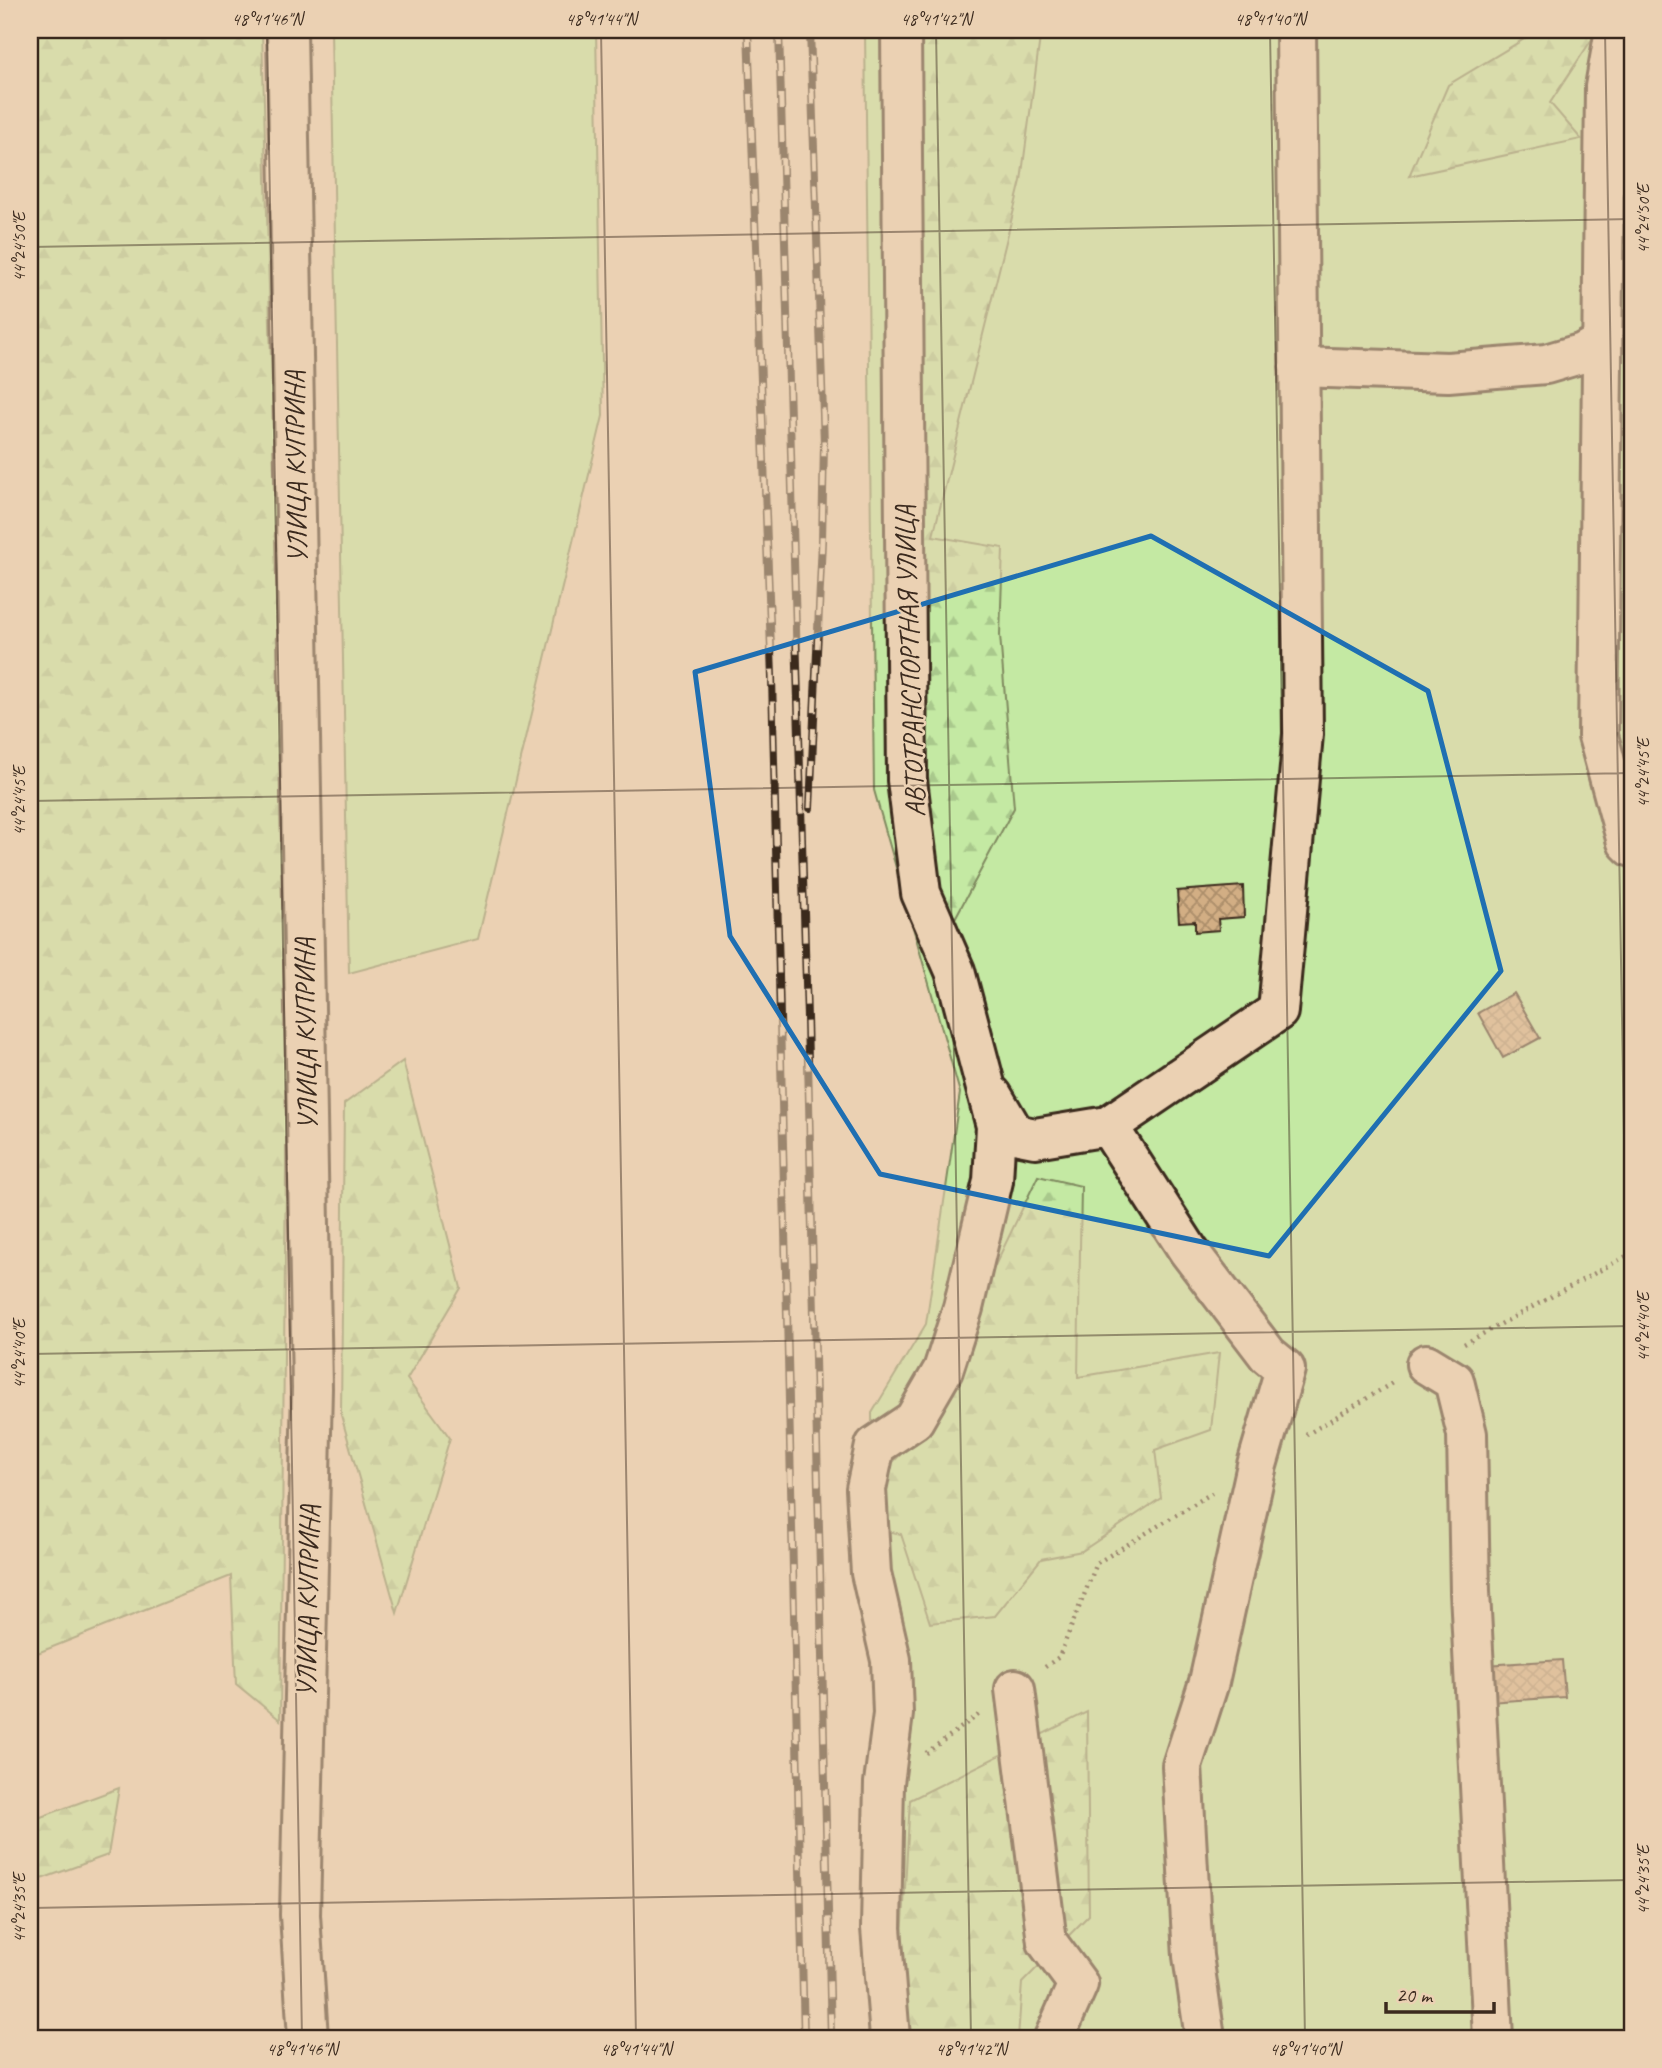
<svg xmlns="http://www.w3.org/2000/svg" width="1662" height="2068" font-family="Caveat,sans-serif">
<defs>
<pattern id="forest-firs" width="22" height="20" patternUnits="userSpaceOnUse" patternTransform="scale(1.75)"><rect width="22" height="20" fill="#c4e9a3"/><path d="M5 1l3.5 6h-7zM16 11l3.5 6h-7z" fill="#a9c88c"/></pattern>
<pattern id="building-cross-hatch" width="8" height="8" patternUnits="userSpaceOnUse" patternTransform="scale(1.75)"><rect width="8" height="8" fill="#d2ae84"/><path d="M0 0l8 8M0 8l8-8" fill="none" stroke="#ac8e6b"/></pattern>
</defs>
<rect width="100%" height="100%" fill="#ebd1b3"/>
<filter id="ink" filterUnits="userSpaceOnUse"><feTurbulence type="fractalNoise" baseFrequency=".0143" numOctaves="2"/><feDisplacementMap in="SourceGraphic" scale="14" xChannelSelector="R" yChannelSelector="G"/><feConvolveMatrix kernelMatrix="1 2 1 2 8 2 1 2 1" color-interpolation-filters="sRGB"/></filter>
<g filter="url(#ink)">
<path fill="#c4e9a3" stroke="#808a60" stroke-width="2" d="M331,30H596L603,416L478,939L349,973Z
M865,30H1632V2038H885L874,1683L872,1413L926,1324L960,1093L874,790Z"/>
<path fill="url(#forest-firs)" stroke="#808a60" stroke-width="2" d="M30,30H262L288,985L280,1720L236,1684L231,1576L30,1656Z
M912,30H1041L1021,181L933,536L1003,548L1000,635L1014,808L952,924L930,889L915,780Z
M1539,30H1598L1550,103L1581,139L1409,176L1448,85Z
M403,1061L461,1288L407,1379L450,1438L397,1613L341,1415L344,1104Z
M1038,1176L1081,1186L1078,1377L1219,1353L1211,1430L1155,1450L1161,1498L1082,1551L1041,1559L995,1616L930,1623L901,1534L879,1529L880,1475L943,1412L977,1303Z
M1087,1712L1089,1915L1022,1983L1018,2038H911L900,1975L910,1800Z
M119,1788L108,1855L30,1883V1821Z"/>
<path fill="url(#building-cross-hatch)" stroke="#3b2a1e" stroke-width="2" d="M1243,886L1244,917L1218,919L1219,930L1195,932V921L1179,922L1177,891Z
M1514,993L1540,1038L1503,1058L1478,1013Z
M1562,1660L1565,1697L1488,1702L1486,1665Z"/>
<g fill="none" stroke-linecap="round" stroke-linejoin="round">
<defs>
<path id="minor" d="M287,30L312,1388L300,1915L308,2038
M1615,30L1605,87L1598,736L1627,842L1632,847
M1299,367L1448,372L1546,364L1583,353L1602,342
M992,1095L1015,1134L1035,1138L1108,1126L1188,1250L1268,1355L1285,1369L1257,1465L1209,1682L1182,1766L1193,1956L1205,2038
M1108,1126L1278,1011L1303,734L1296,30
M1426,1364L1454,1381L1467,1434L1470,1592L1493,2038
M1015,1689L1047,1942L1078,1984L1054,2038
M890,2038L881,1928L884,1783L893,1714L891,1660L871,1573L866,1489L875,1446L914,1420L943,1370L963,1308L993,1181L996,1126L955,971L921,893L907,780L901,30"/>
</defs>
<use href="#minor" stroke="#3b2a1e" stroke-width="44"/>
<path stroke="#3b2a1e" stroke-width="4.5" stroke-dasharray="2 5" stroke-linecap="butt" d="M1464,1344L1632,1253
M1306,1435L1394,1382
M1045,1667L1059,1657L1097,1563L1212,1493
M926,1753L981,1713"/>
<use href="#minor" stroke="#ebd1b3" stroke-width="38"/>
<defs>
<path id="rail" d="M748,30L772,677L804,2038
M779,30L807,1018L831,2038
M810,808L822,541L824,444L810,30"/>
</defs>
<use href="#rail" stroke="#3b2a1e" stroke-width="8"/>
<use href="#rail" stroke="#ebd1b3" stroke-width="5" stroke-dasharray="16" stroke-linecap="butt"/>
</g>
</g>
<path d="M0 0H1662V2068H0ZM1151,536L1428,691L1501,971L1269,1256L880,1174L730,936L695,672Z" fill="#ebd1b3" fill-opacity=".55" fill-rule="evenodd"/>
<path fill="none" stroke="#1f6fb2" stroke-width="5" stroke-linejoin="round" d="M1151,536L1428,691L1501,971L1269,1256L880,1174L730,936L695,672Z"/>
<path fill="none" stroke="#3b2a1e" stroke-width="2" stroke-opacity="0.45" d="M267,30L302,2038M601,30L636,2038M936,30L971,2038M1270,30L1305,2038M1605,30L1632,1600M30,247L1632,219M30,801L1632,773M30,1354L1632,1326M30,1908L1632,1880"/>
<g text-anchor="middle" stroke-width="5" stroke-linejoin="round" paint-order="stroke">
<g font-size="28" fill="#3b2a1e" stroke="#ebd1b3">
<text transform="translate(295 467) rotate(-91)" y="10">УЛИЦА КУПРИНА</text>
<text transform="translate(909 661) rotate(-92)" y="10">АВТОТРАНСПОРТНАЯ УЛИЦА</text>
<text transform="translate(305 1034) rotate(-91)" y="10">УЛИЦА КУПРИНА</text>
<text transform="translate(307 1601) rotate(-89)" y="10">УЛИЦА КУПРИНА</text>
</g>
</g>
<rect width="1662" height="2068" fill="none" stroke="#ebd1b3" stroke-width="77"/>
<path d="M1386 2002v10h108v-10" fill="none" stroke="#3b2a1e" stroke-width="3.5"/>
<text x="1396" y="2002" font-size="21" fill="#3b2a1e" stroke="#ebd1b3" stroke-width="5" paint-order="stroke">20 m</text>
<rect x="38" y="38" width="1586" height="1992" fill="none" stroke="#3b2a1e" stroke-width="2.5"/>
<g font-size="18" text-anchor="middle" fill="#3b2a1e">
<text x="267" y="25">48°41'46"N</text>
<text x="601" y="25">48°41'44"N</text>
<text x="936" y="25">48°41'42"N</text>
<text x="1270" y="25">48°41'40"N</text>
<text transform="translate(1643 219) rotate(-90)" y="6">44°24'50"E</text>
<text transform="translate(19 247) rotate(-90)" y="6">44°24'50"E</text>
<text transform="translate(1643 773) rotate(-90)" y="6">44°24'45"E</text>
<text transform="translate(19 801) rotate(-90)" y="6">44°24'45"E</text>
<text transform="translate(1643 1327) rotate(-90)" y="6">44°24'40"E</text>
<text transform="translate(19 1354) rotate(-90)" y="6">44°24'40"E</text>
<text transform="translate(1643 1880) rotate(-90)" y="6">44°24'35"E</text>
<text transform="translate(19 1908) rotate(-90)" y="6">44°24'35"E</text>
<text x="302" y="2055">48°41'46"N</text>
<text x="636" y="2055">48°41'44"N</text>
<text x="971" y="2055">48°41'42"N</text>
<text x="1305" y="2055">48°41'40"N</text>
</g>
</svg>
